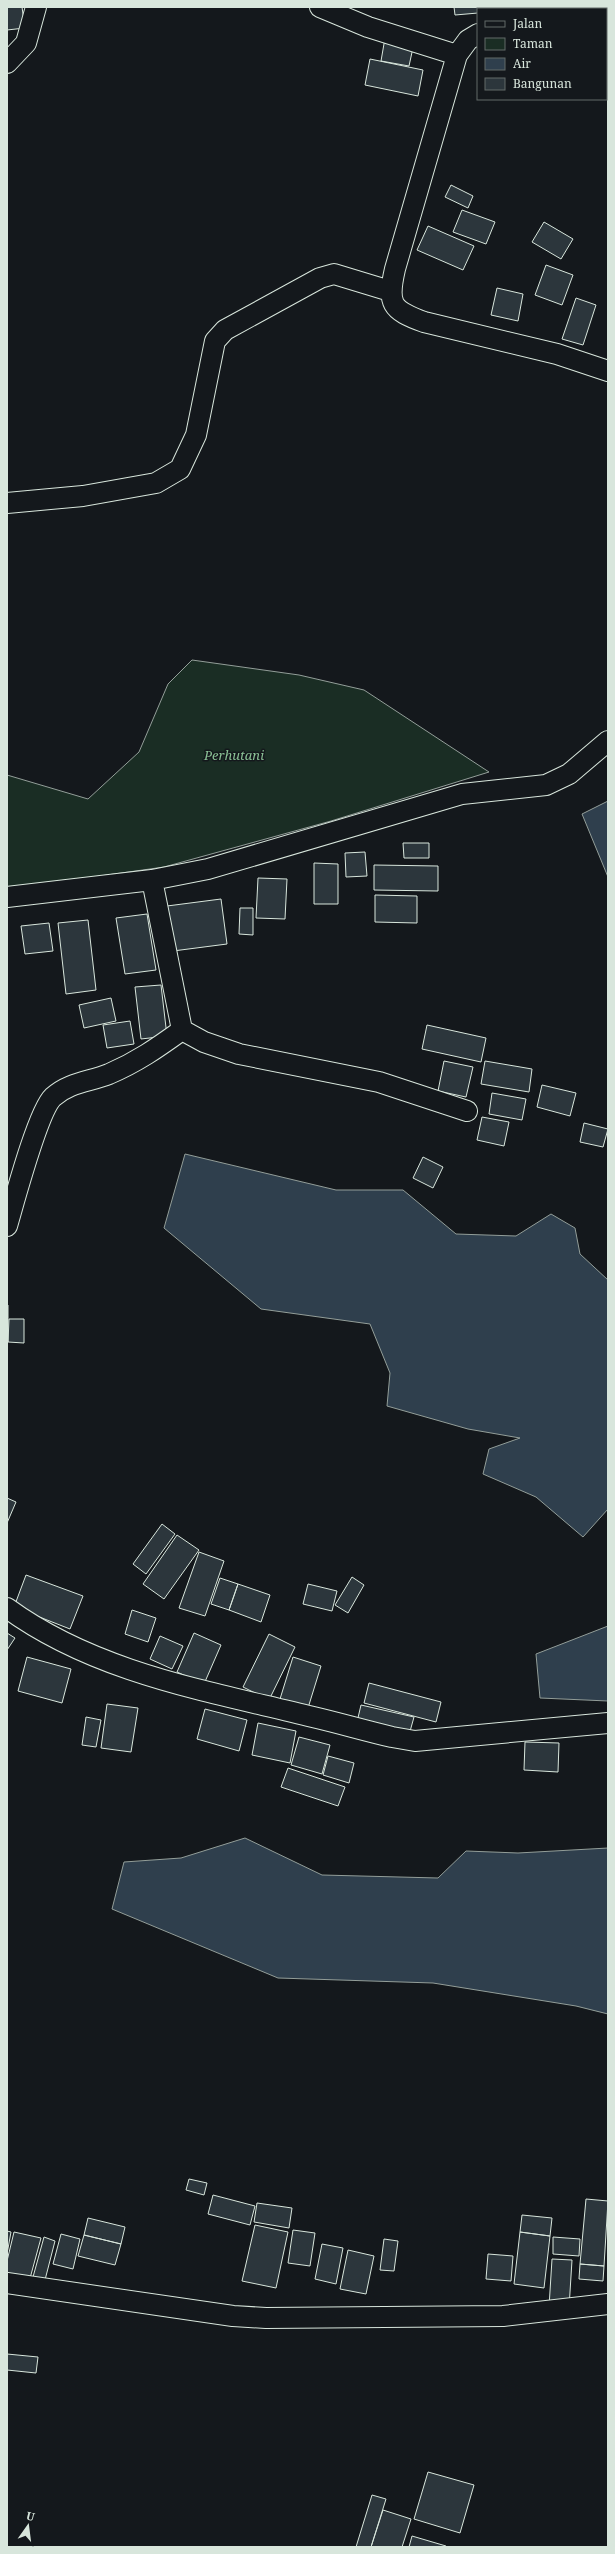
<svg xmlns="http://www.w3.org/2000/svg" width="615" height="2554" font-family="'Noto Serif',serif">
<rect width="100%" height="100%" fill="#14181c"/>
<path fill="#1a2d24" stroke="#939e99" d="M192,660L299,675L364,690L489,772L331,821L164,867L7,889V775L88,799L139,752L168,684Z"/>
<path fill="#2f3f4d" stroke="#939e99" d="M608,801V877L582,814Z
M185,1154L336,1190H403L456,1234L516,1236L551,1214L575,1228L580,1254L608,1280V1509L583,1537L536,1497L483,1474L489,1449L520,1438L468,1429L387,1406L390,1373L370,1324L261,1309L164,1228Z
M608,1626V1701L540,1698L536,1654Z
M245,1838L322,1875L438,1878L466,1851L518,1853L608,1848V2014L576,2006L433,1983L278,1978L112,1909L124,1862L181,1858Z"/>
<path fill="#2c363c" stroke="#d8e6dc" d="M7,7H22L25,28L7,30Z
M454,7H497V9H478V13L455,15Z
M385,38L414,43L409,66L381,61Z
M370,59L423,70L418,96L365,85Z
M451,185L473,196L468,208L445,197Z
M462,210L495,222L486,244L453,232Z
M544,222L573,239L561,259L532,242Z
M428,226L474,246L463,270L417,250Z
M546,265L573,275L562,305L535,295Z
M497,288L523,294L518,321L491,315Z
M576,298L596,305L583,345L562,339Z
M403,843H429V858H404Z
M365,852L367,876L346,877L345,853Z
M314,863L338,864V904H314Z
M374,865L438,866V891L374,890Z
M258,878L287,879L285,919L256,918Z
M375,895L417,896V923L375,922Z
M221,899L227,944L173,951L167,906Z
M240,908H253V935L239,934Z
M147,914L156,970L125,974L116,918Z
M88,920L96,990L66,994L58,923Z
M49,923L53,951L25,954L21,926Z
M161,985L167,1036L141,1039L135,987Z
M111,998L116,1021L84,1028L79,1005Z
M130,1021L134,1044L107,1048L103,1025Z
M427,1025L486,1038L481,1062L422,1049Z
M444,1061L473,1067L466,1097L438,1091Z
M485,1061L532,1069L529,1092L481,1084Z
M542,1085L576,1093L570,1116L537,1107Z
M492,1093L526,1099L522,1120L489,1114Z
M482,1117L509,1122L504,1146L477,1140Z
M584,1123L608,1129L603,1147L580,1142Z
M423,1157L443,1167L433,1188L413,1178Z
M7,1305H8V1342H7Z
M9,1319H24V1343L8,1342Z
M7,1498L16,1502L7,1523Z
M162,1524L175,1534L146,1574L133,1564Z
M177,1535L199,1550L164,1599L143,1584Z
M199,1552L224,1561L205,1616L179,1608Z
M26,1575L83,1596L70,1629L14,1607Z
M352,1577L364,1585L348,1613L335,1605Z
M220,1578L238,1584L229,1610L211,1604Z
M238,1584L270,1595L261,1622L229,1610Z
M308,1584L337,1591L332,1611L303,1604Z
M132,1610L156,1618L148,1642L125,1634Z
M7,1633L15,1638L7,1650Z
M194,1633L221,1645L204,1684L177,1672Z
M269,1634L295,1647L269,1700L243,1687Z
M160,1636L183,1646L172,1669L150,1659Z
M27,1657L71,1669L62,1703L18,1691Z
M293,1657L321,1666L308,1708L280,1699Z
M369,1683L441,1702L436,1722L364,1703Z
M107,1704L138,1708L131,1752L101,1748Z
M361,1705L414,1717L409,1735L357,1722Z
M205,1709L247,1720L239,1751L197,1739Z
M86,1717L101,1720L96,1747L82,1745Z
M258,1723L296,1731L290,1763L252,1755Z
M299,1737L330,1745L322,1774L291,1765Z
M525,1742L559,1743L558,1772L524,1770Z
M328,1756L354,1763L349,1783L323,1775Z
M288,1768L345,1787L338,1806L281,1787Z
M189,2179L207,2183L204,2195L186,2190Z
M213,2195L255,2206L250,2225L208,2214Z
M586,2199L608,2201L604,2266L580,2264Z
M257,2203L292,2208L289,2228L254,2222Z
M522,2215L552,2218L550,2236L520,2232Z
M88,2218L125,2227L121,2244L84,2235Z
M255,2225L288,2232L276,2288L242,2281Z
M293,2230L315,2233L310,2266L288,2263Z
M7,2231L11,2232L7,2254Z
M14,2232L41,2238L29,2282L7,2277V2261Z
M520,2232L550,2236L544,2288L514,2284Z
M61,2234L80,2239L73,2269L53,2264Z
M84,2235L121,2244L115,2265L78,2256Z
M44,2237L55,2241L45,2280L33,2277Z
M553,2237L580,2239L579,2256L553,2254Z
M384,2239L398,2241L394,2271L380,2270Z
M322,2244L343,2248L336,2284L315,2279Z
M348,2250L374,2256L366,2294L340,2289Z
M488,2254L513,2256L511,2281L486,2279Z
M552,2259L572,2260L569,2308L549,2307Z
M580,2264L604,2266L603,2281L579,2279Z
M7,2354L38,2357L36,2373L7,2370Z
M428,2472L474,2485L460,2533L414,2519Z
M372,2495L386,2499L371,2547H356Z
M383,2510L411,2519L402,2547H371Z
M412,2536L446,2546V2547H409Z"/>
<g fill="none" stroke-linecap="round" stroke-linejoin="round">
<defs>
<path id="minor" d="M320,7L368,27L457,55
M525,9L529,7
M478,34L468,40L457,55L395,269C387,304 391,310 424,322L557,354L608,371
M7,63L26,43L36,7
M7,503L83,496L156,483L180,469L196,435L215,341L225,330L320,278L334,274L390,291
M152,880L182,1030L204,1042L239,1054L379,1082L467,1111
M7,897L152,880L208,869L462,794L546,785L569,774L608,741
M7,1226C14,1202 38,1111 53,1097C70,1082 89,1082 109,1074C137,1062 157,1048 182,1030
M7,1608C96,1673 208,1691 313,1717C339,1723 366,1731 392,1737L415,1741L608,1723
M7,2283L233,2316L266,2318L503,2316L608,2304"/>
</defs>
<use href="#minor" stroke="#d8e6dc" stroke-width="22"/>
<use href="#minor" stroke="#14181c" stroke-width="20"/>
</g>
<g text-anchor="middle" stroke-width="3" stroke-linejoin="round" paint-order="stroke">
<g font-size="13" font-style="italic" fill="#8ac095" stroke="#14181c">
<text x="234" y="760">Perhutani</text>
</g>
</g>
<rect width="615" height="2554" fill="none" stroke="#d8e6dc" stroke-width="16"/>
<rect x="477" y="8" width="130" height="92" fill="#14181c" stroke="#626a69"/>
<rect x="485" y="21" width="20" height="6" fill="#14181c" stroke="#626a69"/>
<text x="513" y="28" font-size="12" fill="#d8e6dc">Jalan</text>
<rect x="485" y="38" width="20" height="12" fill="#1a2d24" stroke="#626a69"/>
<text x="513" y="48" font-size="12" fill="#d8e6dc">Taman</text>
<rect x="485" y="58" width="20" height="12" fill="#2f3f4d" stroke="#626a69"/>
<text x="513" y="68" font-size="12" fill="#d8e6dc">Air</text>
<rect x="485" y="78" width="20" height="12" fill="#2c363c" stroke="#626a69"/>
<text x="513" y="88" font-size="12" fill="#d8e6dc">Bangunan</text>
<g transform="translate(28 2526) rotate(14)" stroke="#14181c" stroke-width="3" paint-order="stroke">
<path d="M0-3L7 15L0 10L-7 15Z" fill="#d8e6dc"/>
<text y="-6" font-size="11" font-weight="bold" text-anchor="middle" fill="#d8e6dc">U</text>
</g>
</svg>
